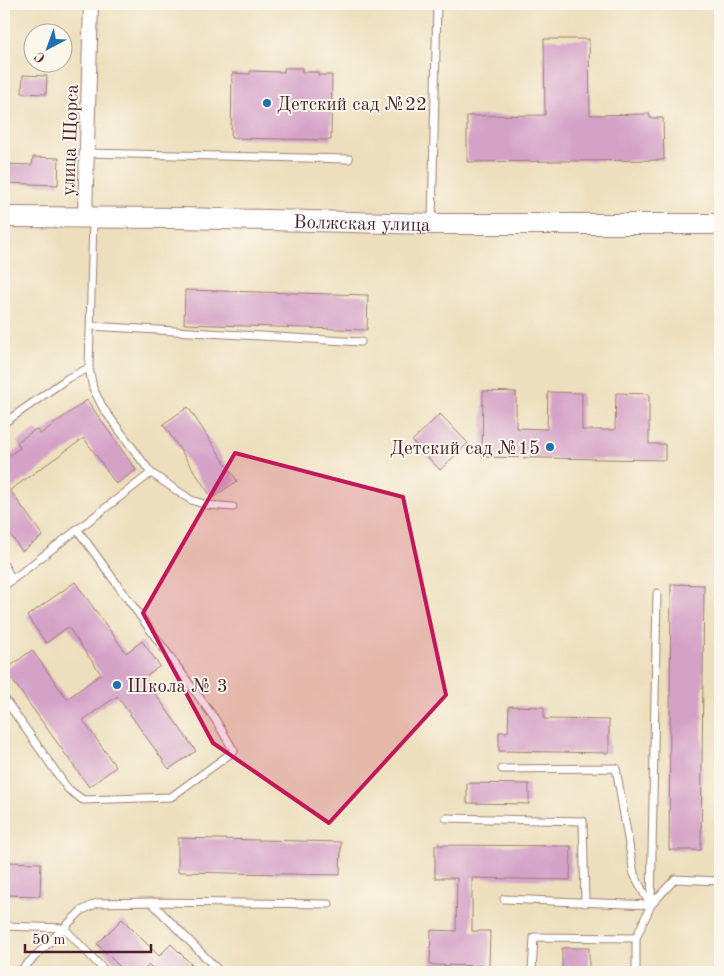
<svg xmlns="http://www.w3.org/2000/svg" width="724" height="976" font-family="'Old Standard TT',serif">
<rect width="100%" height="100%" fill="#fbf7ec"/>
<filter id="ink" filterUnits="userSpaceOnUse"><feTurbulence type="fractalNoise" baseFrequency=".02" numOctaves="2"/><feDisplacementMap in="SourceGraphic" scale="10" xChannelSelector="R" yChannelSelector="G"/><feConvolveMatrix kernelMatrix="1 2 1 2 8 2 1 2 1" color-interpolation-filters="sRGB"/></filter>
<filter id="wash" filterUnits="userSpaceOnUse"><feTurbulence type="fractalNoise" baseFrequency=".0096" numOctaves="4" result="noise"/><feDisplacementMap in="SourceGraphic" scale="20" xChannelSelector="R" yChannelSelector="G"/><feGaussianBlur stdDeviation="1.12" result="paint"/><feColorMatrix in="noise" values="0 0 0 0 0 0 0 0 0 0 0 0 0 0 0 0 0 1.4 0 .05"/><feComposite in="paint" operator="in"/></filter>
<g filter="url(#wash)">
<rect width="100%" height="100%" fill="#eddfbd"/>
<g id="blocks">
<path fill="#d4a1c7" d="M544,39H589L590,115L650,114V118H663L664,160L467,162V116L545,115Z
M284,68H302V72H318V75H332L331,140L231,138L232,73L250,74V71L284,72Z
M23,75L47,76L46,94L22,93Z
M33,157L59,158L58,185L4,183V164L32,165Z
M185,290L368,295L367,330L184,324Z
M483,391L516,392V428L547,429L548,392L582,393V430H615L616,393L649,394V444H665V460L482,457Z
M87,400L136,470L116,484L84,438L10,490L43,536L22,551L4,526V459L20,448L17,442L36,429L40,434Z
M188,407L237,481L212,498L163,424Z
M440,414L468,443L440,470L412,441Z
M75,582L126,653L142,641L160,666L144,678L196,751L169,769L117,696L83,720L116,767L89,787L5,670L32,650L67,699L101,674L68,627L46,643L27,616Z
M671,584L704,585L701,850H669Z
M509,706L544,707V719L609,720V753L499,751V732H508Z
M467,783L529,784V804L467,803Z
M178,838L341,842L340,875L178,872Z
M435,845L571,846L570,880L472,878V931H490L489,966L430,965L431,930L456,931L457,878H435Z
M4,862L41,863L40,896L4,895Z
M122,919L159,956L171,944L199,972H156L149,965L142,972H125L97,944Z
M562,948H589V972H562Z"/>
</g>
</g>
<g filter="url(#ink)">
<use href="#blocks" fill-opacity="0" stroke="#9c7f74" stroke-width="1"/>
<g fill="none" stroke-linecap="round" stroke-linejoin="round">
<defs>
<path id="lane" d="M87,153L349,159
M93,220L89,368L93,388L103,408L151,473L191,500L207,505L233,507
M432,221L437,4
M91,326L361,342
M4,423L68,378L89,368
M4,565L12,579
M4,586L151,473
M4,698L68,789L83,800L171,797L234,751L215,719L77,529
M502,769L616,768L634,874L650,905
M446,818L583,821L585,903
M504,899L651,905
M651,905L657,593
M4,926L64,928L81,911L97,903L151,902
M19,972L64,928L106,972
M220,972L151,902L329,904
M532,972L534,937L636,938
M636,972V938L651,905L675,879L720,881"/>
<path id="street" d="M85,217L91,4"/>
<g id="secondary">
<path id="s1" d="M4,217L181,218L432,224H720"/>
</g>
</defs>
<use href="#lane" stroke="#9c7f74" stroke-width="9"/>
<use href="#street" stroke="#9c7f74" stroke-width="16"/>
<use href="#secondary" stroke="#9c7f74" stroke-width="22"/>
<use href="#lane" stroke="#fff" stroke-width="7"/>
<use href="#street" stroke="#fff" stroke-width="14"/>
<use href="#secondary" stroke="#fff" stroke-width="20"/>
</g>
</g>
<path fill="#c2185b" fill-opacity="0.2" stroke="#c2185b" stroke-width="4" stroke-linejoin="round" d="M235,453L403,497L446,695L329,823L213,743L143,613Z"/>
<g fill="#1f6fb2" stroke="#fbf7ec" stroke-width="2">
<circle cx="267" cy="103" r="5"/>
<circle cx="550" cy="447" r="5"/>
<circle cx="117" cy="685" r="5"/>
</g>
<g text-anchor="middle" stroke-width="4" stroke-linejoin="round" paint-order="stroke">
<g font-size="19" fill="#4a1f2b" stroke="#fbf7ec" text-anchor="start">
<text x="277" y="110">Детский сад №22</text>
<text x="540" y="454" text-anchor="end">Детский сад №15</text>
<text x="127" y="692">Школа № 3</text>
</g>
<g font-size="19" fill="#4a1f2b" stroke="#fbf7ec">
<text transform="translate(69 140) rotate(-88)" y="7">улица Щорса</text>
<text dy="7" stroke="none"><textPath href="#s1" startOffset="358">Волжская улица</textPath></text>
</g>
</g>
<rect width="724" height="976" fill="none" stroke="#fbf7ec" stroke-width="20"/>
<g transform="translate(48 48) rotate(221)"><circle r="24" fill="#fbf7ec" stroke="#b4a19f"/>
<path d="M0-4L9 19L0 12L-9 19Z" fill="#1f6fb2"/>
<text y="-8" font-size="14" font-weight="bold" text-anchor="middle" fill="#4a1f2b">С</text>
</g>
<path d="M25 944v8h126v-8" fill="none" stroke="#4a1f2b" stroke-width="2.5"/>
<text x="32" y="944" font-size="15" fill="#4a1f2b" stroke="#fbf7ec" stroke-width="4" paint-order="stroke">50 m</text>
</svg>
